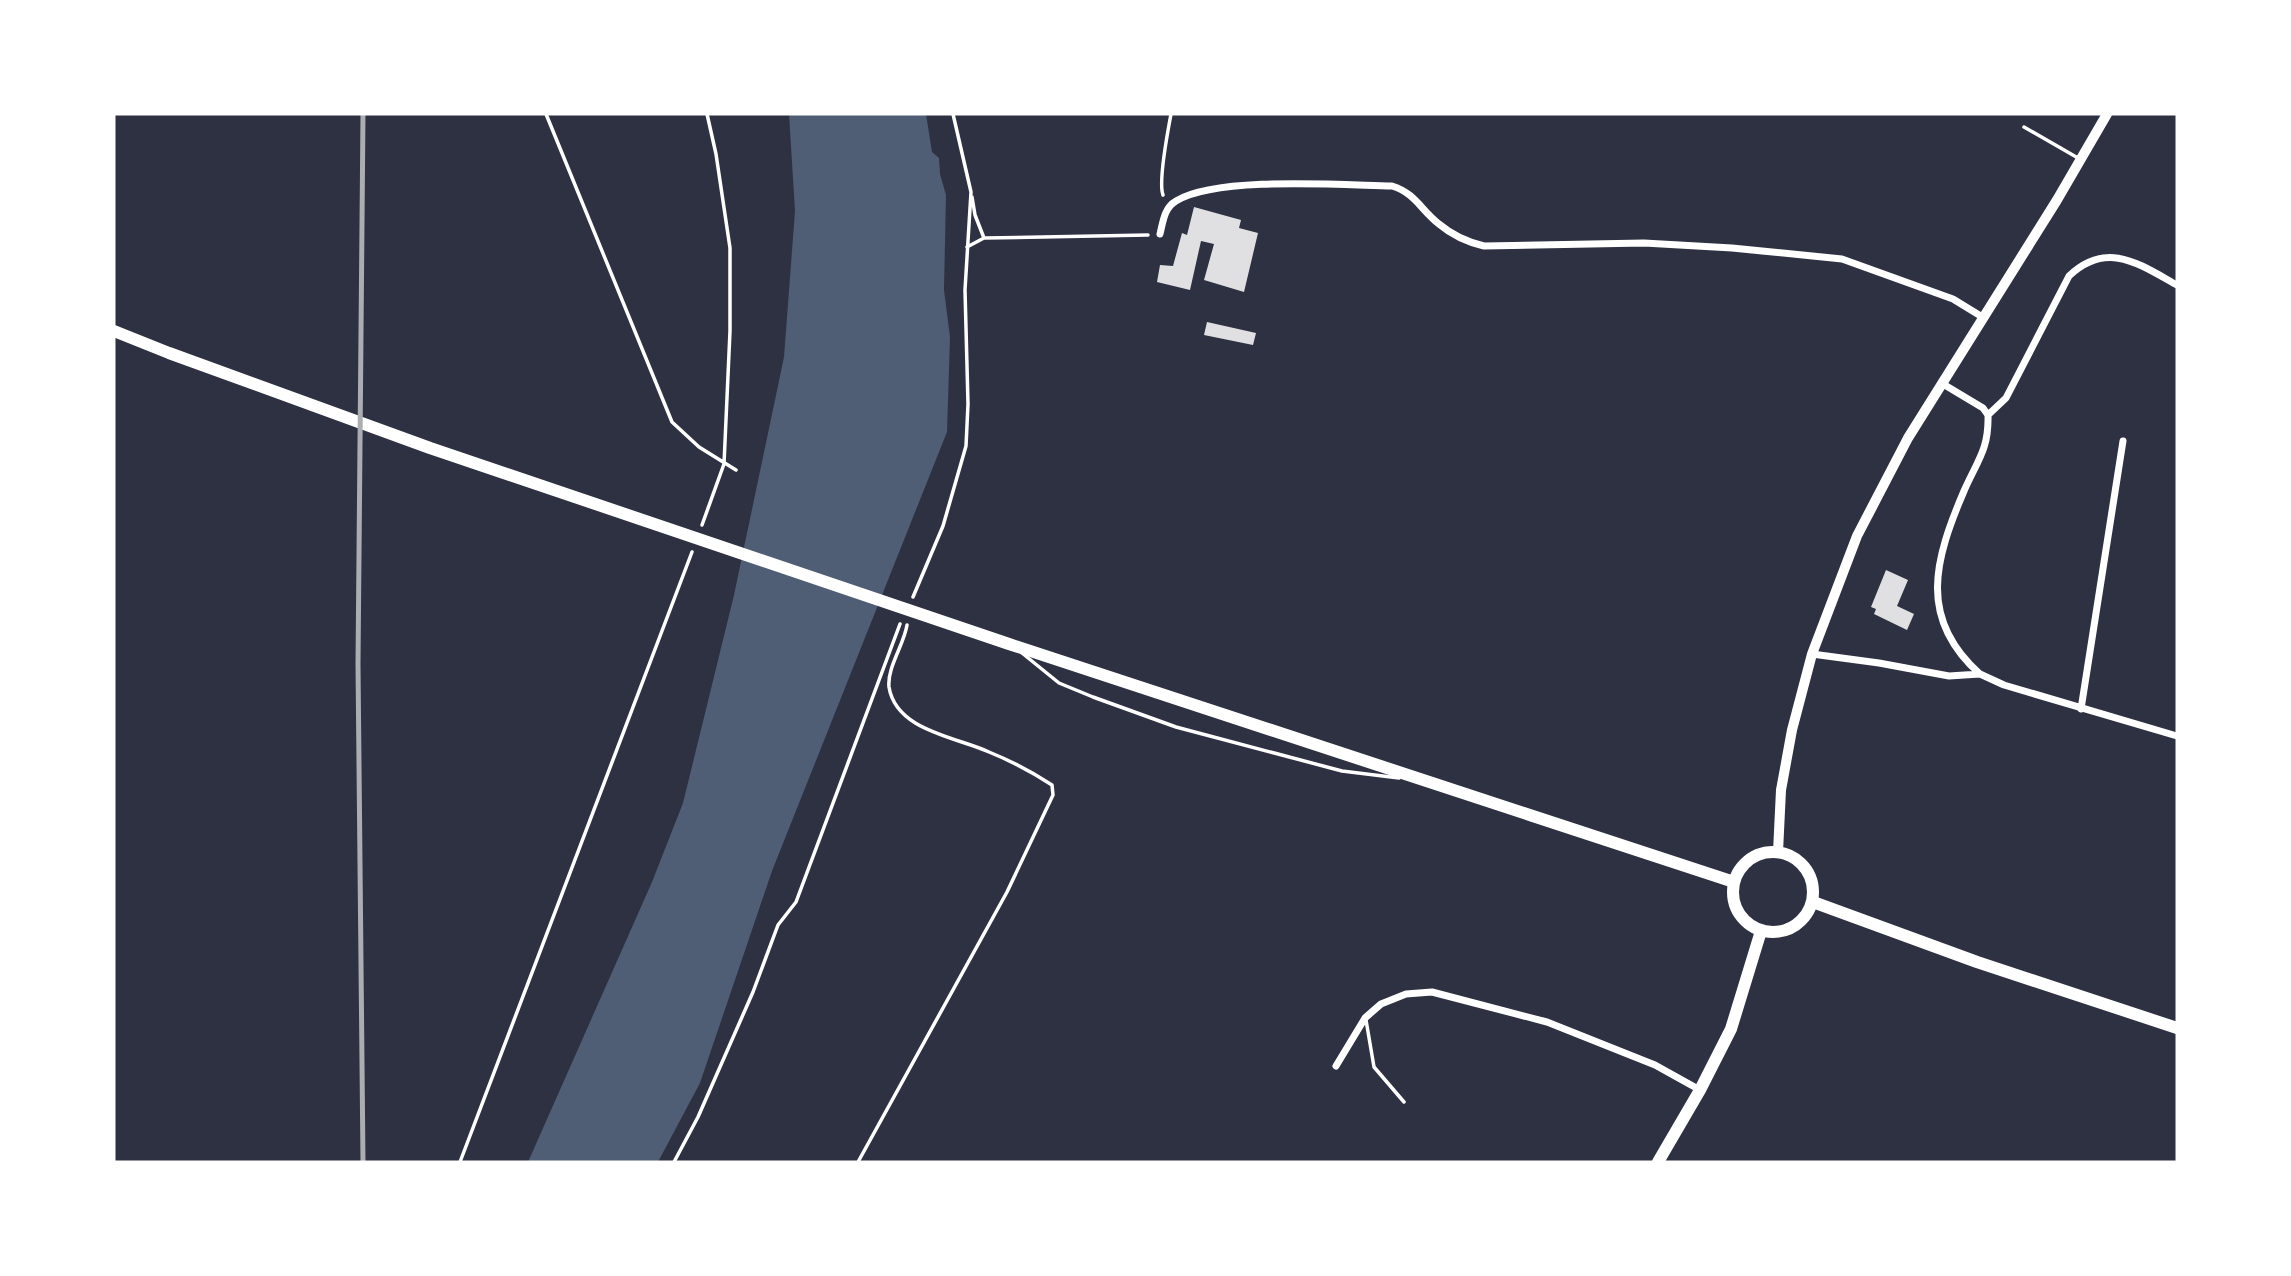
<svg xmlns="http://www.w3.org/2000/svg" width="2291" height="1276" font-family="'Titillium Web',sans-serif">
<rect width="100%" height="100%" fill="#2d3142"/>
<path fill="#4f5d75" d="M789,114H926L932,152L939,158L940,174L946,195L944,290L950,337L947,432L772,871L700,1083L658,1162H528L652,882L683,803L734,595L784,357L795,211Z"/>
<path fill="#e0e0e3" d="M1194,207L1241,220L1239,228L1258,233L1244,292L1204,280L1214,244L1201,241L1190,290L1157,282L1160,265L1173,266L1182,233L1187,235Z
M1207,322L1256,333L1253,345L1204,335Z
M1886,570L1908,580L1897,606L1914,614L1907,630L1874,614L1876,609L1871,607Z"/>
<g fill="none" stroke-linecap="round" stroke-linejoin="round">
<path stroke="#fff" stroke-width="3.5" d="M546,114L672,422L699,447L736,470
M1163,195C1158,182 1168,130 1171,114
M972,197L975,215L984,238
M967,247L984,238L1148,235
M702,525L724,464L730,331V248L716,154L707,114
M913,597L943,526L966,446L968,404L965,290L971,192L953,114
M460,1162L692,552
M674,1162L698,1117L753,992L778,925L796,902L900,624
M858,1162L1007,892L1053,795L1052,785C1032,772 1011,761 989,752C957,737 896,731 889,687C887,667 904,645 907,625"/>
<path stroke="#fff" stroke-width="3.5" d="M2024,127L2078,158
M1022,653L1059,683L1093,697L1176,727L1342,771L1399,778
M1366,1020L1374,1067L1404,1102"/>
<path stroke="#fff" stroke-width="7" d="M1160,234C1163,222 1164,208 1176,201C1217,176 1341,185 1392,186C1415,193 1421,210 1439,224C1452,235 1467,242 1484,246L1644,243L1732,248L1842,259L1953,299L1984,318
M1943,384L1983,408L1988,415C1989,450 1977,461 1964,491C1935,559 1917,618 1980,674
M1988,415L2006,398L2069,276C2107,240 2139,264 2177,285
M1812,654L1879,663L1949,676L1980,674L2004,685L2177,736
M2081,709L2123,441
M1336,1066L1365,1018L1381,1004L1406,994L1432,992L1547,1022L1655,1065L1700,1090"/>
<path stroke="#fff" stroke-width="10" d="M1778,852L1781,790L1792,730L1812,654L1857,536L1908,438L2057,200L2107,114"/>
<path stroke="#fff" stroke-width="12" d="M114,331L169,353L430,448L1009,644L1734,882
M1733 892a40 40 0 1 1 80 0a40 40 0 1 1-80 0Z
M1813,902L1977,962L2177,1028
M1658,1162L1700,1090L1731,1029L1761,931"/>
<path stroke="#abadb3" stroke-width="5" d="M363,114L358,664L363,1162"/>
</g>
<rect width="2291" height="1276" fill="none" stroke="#ffffff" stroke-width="231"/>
</svg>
